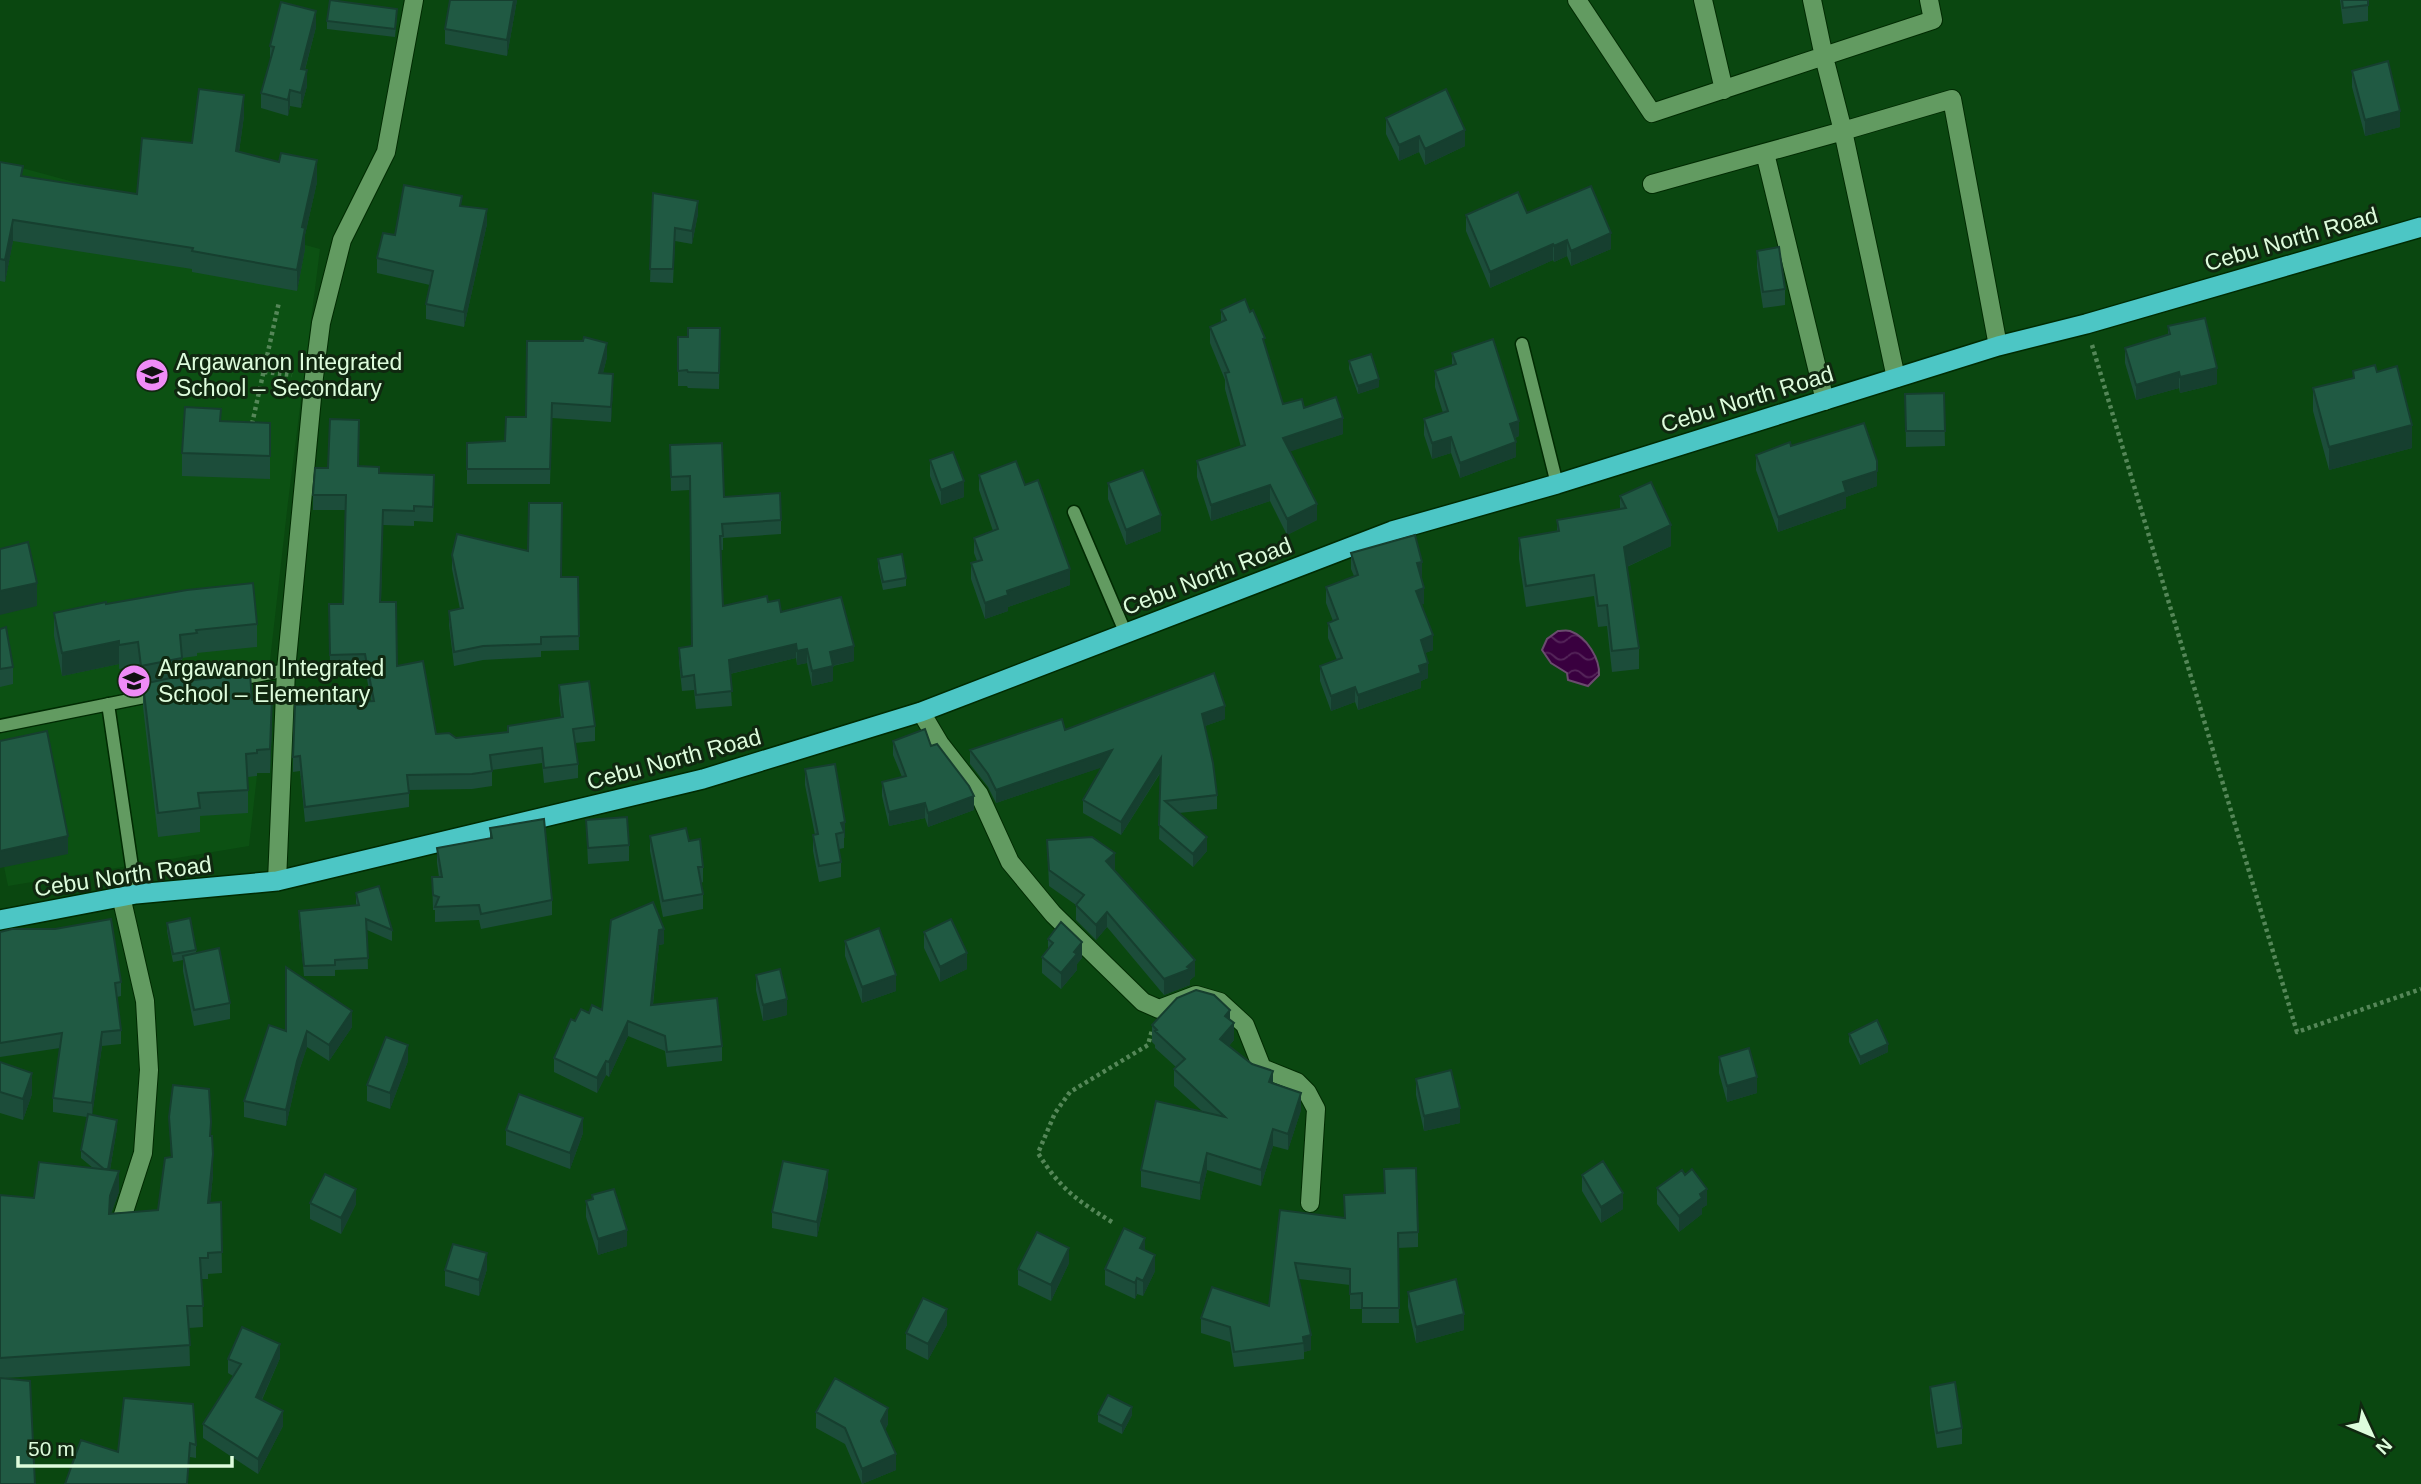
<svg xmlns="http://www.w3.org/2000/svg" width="2421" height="1484" font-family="Arial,sans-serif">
<defs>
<pattern id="water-waves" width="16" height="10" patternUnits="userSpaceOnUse" patternTransform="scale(1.75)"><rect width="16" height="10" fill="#39003f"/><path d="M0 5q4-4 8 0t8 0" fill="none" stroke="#55265a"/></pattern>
</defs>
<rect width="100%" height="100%" fill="#0a4710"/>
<path fill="#0c5113" d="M0,162L320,249L288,502L249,846L8,886L0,847Z"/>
<path fill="url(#water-waves)" stroke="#6a4c6e" stroke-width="2" d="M1558,631C1562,631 1566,630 1570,631C1587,637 1600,659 1599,675L1588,686L1568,680L1567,673L1551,663L1542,650L1547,639Z"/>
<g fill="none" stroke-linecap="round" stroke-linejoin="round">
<defs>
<path id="service" d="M1522,344L1557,484
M1074,512L1126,634
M235,680L286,670
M108,704L136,894
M0,726L159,694"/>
<path id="minor" d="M1577,0L1652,113L1933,20L1929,0
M1703,0L1724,90
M1765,153L1825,401
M1652,184L1843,131L1824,57L1812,0
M1896,378L1843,131L1952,99L1998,346
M921,712L940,744L979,794L1010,862L1053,914L1143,1002L1159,1009L1196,995L1220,1002L1245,1025L1262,1068L1297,1082L1307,1092L1316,1109L1310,1203
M277,881L286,670L314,377L321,323L342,240L386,152L414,0
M121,896L145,1001L149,1070L143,1153L121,1221"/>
<path id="trunk" d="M0,920L136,894L277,881L703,779L921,712L1392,531L1557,484L1998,346L2086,324L2421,227"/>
</defs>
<use href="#service" stroke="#002b02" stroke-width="15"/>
<use href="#minor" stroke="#002b02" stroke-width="20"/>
<use href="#trunk" stroke="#002b02" stroke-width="22"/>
<path stroke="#558758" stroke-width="4.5" stroke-dasharray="3.5 3.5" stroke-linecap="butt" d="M2092,345L2297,1032L2421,989
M264,372L292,375
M252,424L279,302
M1112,1222C1078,1201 1060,1189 1038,1153L1055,1113L1070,1092L1148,1045L1152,1030"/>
<use href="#service" stroke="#629b61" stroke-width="12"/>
<use href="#minor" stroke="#629b61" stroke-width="18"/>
<use href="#trunk" stroke="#4cc6c5" stroke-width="19"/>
</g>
<path fill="#1c4d3a" d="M517,0L507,56L445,44V29Z
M2340,0H2368V21L2343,24Z
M397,16L395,37L327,29V21Z
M316,27L305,70L307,86L301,108L290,106L288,116L261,108V93L270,60V46Z
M2352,71L2400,127L2365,136L2352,87Z
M244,116L239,152L317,182L305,235V249L297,291L192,272V269L13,241L5,282L0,281V162L23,177L137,194L192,143Z
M1386,118L1465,146L1425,165L1419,152L1399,161L1386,134Z
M653,193L698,214L692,244L675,241L673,283L650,282Z
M462,206L487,224L464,327L426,319V304L430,285L377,273V258L395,235Z
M1527,213L1611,249L1571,266L1567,256L1554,262L1553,260L1490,288L1466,231V215Z
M1757,251L1785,289V305L1763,308L1757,267Z
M1221,310L1265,346L1283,404L1304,408L1343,434L1290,451L1317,520L1287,535L1270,501L1211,521L1197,477V461L1241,447L1225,389V380L1210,343V327L1221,322Z
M2168,326L2217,384L2180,393L2179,388L2136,400L2125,363V348L2168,334Z
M720,328L719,389L688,388L687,386H678V337H688Z
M1452,353L1519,436L1515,438L1516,457L1460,478L1451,453L1432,459L1424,435V419L1443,413L1435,387V371L1452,366Z
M607,357L603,373L613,388L611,422L552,418L550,484H467V443L505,441L526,417Z
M1349,361L1379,387L1358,394L1349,369Z
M2353,371L2377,372L2412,448L2329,470L2313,411V388L2353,378Z
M1944,393L1945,446L1906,447L1905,394Z
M670,445L724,497L781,520V534L723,538V550H721L723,606L768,602L854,661L833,666V681L812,686L807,663L797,665L796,658L730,674L732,706L696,709L694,690L682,691L679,662V648L692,646L690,490L671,491Z
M270,446V479L182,476V453Z
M1791,446L1877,486L1846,497V508L1778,532L1756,470V455Z
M930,460L964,497L941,505L930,476Z
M359,466L434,490L433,522L414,521V526L383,525L381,602L397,666L436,734L456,738L508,732V726L561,718L559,700V685L595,726V741L575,743L578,764V778L544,783L542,763L492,770V786L472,789L409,790V807L305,822L300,771L293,772V757L371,701L365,668L330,669L329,604H343L346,510H313V495Z
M979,475L1025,485L1070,585L1008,607V611L985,619L971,579V563L977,561L974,553V538L993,531L979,490Z
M1108,483L1161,531L1126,545L1108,499Z
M1620,496L1671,546L1627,567L1639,648V669L1612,672L1607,626L1598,627L1594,596L1526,607L1519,559V538L1557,531V520L1620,509Z
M1351,553L1422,577L1421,578L1424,604H1422L1433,650L1425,653L1428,678L1421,681V688L1358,710L1355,702L1331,711L1320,681V666L1337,660L1328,638V623L1333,621L1326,603V587L1354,576L1351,569Z
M452,555L562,577H578L579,650L541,651V657L483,660L454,666L449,625V611L460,609L452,569Z
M878,559L906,578V586L883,590L878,567Z
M106,604L257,624V647L197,653V656L182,658V676L185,681L252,700L272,722L270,773H257V776L248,777V813L200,816V832L158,837L143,707V689L141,690L138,666L119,669V664L62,676L54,636V613Z
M0,629L13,667V684L0,687Z
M1225,719L1205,726L1217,795V809L1179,813L1207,851L1193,867L1159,839L1161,772L1121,835L1083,813V800L1102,767L996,803L988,787L970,764V750L1065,730Z
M893,741L931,746L974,810L928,827L925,818L889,826L882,796V782L902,777L893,755Z
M835,764L845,837L844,838V848L839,849L841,862V877L819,882L813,851V835H815L805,785V769Z
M586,820L629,845V861L588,864Z
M490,828L552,900V915L481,929L479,920L435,922V910H433L432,877H439L437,863V848L490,838Z
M650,836L689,841L703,867V882L701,883L703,894V909L663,917L650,851Z
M1047,840L1115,868L1114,870L1195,976L1190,980V985L1164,995L1107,927L1096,940L1076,920V905L1049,886Z
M356,893L392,930V941L367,930L368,969L335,970V976H304L299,922V911L356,905Z
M611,920L664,944L659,945L653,1005L722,1046V1061L667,1067L665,1051L628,1036L609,1077L606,1075L597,1093L554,1072V1058L575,1021L602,1010Z
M167,923L196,950V953L230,1003V1019L194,1026L183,971V960L173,962L167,931Z
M0,932L121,982V996L117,997L121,1030V1044L102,1046L92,1115L117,1128L110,1170L119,1192L111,1213L158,1210L171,1157L169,1117L211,1136L213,1175L210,1203L221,1202L222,1273L208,1274V1279H202L203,1327L189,1328L190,1366L5,1378L0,1484V1195L34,1198L93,1168L81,1158V1150L87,1117L53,1112V1098L60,1048L0,1057Z
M924,932L967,969L940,982L924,948Z
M1048,939L1082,958L1077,964V970L1061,989L1042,973V957L1048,950Z
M845,941L896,991L862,1003L845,956Z
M756,975L787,1015L763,1021L756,990Z
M1230,1019L1234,1040L1229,1046L1301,1110L1288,1150L1273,1146L1261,1186L1207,1170L1200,1200L1141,1187V1170L1202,1111L1174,1086V1069L1176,1067L1155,1048V1045L1152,1042V1025Z
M352,1027L329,1061L307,1047L297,1077L286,1126L244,1117V1101L286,1031Z
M1849,1034L1888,1052L1860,1065L1849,1042Z
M1719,1057L1757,1093L1727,1102L1719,1073Z
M408,1061L390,1109L367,1101V1085Z
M0,1062L32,1094L23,1120L0,1113Z
M1416,1079L1460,1123L1424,1131L1416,1095Z
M506,1130L583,1133L570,1169L506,1145Z
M1384,1169L1418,1232V1247L1398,1248L1399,1323H1362V1309H1350V1285L1299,1279L1311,1350L1304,1352V1359L1234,1367L1230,1342L1201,1333V1318L1269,1306L1280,1210L1344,1218L1384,1193Z
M1582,1175L1623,1209L1601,1223L1582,1191Z
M828,1186L817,1237L772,1228V1212Z
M1657,1188L1707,1205L1702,1208V1214L1679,1232L1657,1204Z
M592,1195L627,1246L598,1255L586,1217V1201L592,1199Z
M310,1203L356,1204L341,1234L310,1219Z
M1145,1250L1155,1271L1143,1296L1137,1294L1135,1299L1105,1285V1269Z
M1069,1263L1051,1301L1018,1285V1269Z
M487,1269L479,1296L445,1286V1270Z
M1408,1292L1464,1330L1416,1343L1408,1307Z
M947,1325L928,1360L906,1349V1333Z
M280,1358L262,1400L283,1426L258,1474L203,1438V1424L233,1376L228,1373V1359Z
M1930,1387L1962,1428V1444L1937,1448L1930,1403Z
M124,1398L196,1445V1458L190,1457L118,1452Z
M816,1412L888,1424L885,1430L896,1470L862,1484L845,1444L816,1428Z
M1098,1414L1132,1415L1122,1434L1098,1422Z"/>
<path fill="#163f2f" d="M514,0H517L507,56V40Z
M316,11V27L301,84V69Z
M307,70V86L301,108V93Z
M290,90V106L288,116V100Z
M244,95V116L236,172V151Z
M2400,111V127L2365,136V120Z
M1465,130V146L1425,165V149Z
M1419,136V152L1399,161V145Z
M317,160V182L305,235V249L297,291V270L302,227Z
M698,201V214L692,244V231Z
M487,209V224L464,327V312Z
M13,220V241L5,282V260Z
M1611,233V249L1571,266V251Z
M1567,240V256L1554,262V246Z
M1553,244V260L1490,288V272Z
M607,343V357L599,388V373Z
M2217,368V384L2180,393V377Z
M2179,372V388L2136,400V385Z
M613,374V388L611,422V407Z
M1379,379V387L1358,394V386Z
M1343,418V434L1283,454V438Z
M1519,421V436L1510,439V424Z
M2412,425V448L2329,470V447Z
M1451,437V453L1432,459V443Z
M1516,442V457L1460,478V463Z
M1877,471V486L1846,497V508L1778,532V517L1843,482Z
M964,481V497L941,505V490Z
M1270,485V501L1211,521V505Z
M1317,504V520L1287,535V519Z
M1161,515V531L1126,545V530Z
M1671,525V546L1624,568V547Z
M1422,562V577L1417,578V563Z
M1070,569V585L1008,607V611L985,619V603L1007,591Z
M37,583V606L0,615V591Z
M1424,588V604L1416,606V591Z
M1433,635V650L1421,655V640Z
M119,641V664L62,676V653Z
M796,644V658L729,674V660Z
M854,646V661L830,666V652Z
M807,649V663L797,665V651Z
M1428,663V678L1421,681V688L1358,710V695Z
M833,666V681L812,686V671Z
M1355,687V702L1331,711V696Z
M272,698V722L270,773V749Z
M1225,706V719L1202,727V714Z
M1112,750V764L996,803V790Z
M1161,758V771L1121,835V822Z
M974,796V810L928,827V813Z
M925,803V818L889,826V812Z
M845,822V837L844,838V832L841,823Z
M68,836V854L0,868V851Z
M1207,837V851L1193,867V854Z
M1115,853V868L1106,877V861Z
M1107,912V927L1096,940V925Z
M664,929V944L659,945L651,1020V1005L659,930Z
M1082,942V958L1077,964V970L1061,989V973L1074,952Z
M967,953V969L940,982V967Z
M1195,960V976L1190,980V985L1164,995V979L1187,967Z
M896,975V991L862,1003V987Z
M787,999V1015L763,1021V1005Z
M1230,1010V1027L1225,1016Z
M352,1011V1027L329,1061V1045Z
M628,1021V1036L609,1077V1062Z
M1234,1023V1040L1220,1056V1039Z
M307,1031V1047L297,1077L286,1126V1110L297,1061Z
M102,1032V1046L92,1117V1103Z
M1888,1044V1052L1860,1065V1057Z
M408,1045V1061L390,1109V1093Z
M606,1061V1075L597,1093V1078Z
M1273,1071V1087L1269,1082Z
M32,1073V1094L23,1120V1099Z
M1757,1077V1093L1727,1102V1086Z
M1301,1093V1110L1288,1150V1134Z
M1460,1108V1123L1424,1131V1116Z
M583,1118V1133L570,1169V1153Z
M117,1120V1128L108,1181V1173Z
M1273,1129V1146L1261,1186V1170Z
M1207,1153V1170L1200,1200V1183Z
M213,1154V1175L208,1224V1203Z
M828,1170V1186L817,1237V1222Z
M119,1171V1192L110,1217V1196Z
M356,1189V1204L341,1234V1218Z
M1707,1189V1205L1702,1208V1214L1679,1232V1216L1700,1194Z
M1623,1193V1209L1601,1223V1207Z
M627,1230V1246L598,1255V1239Z
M1145,1238V1254L1140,1248Z
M1069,1248V1263L1051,1301V1285Z
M487,1253V1269L479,1296V1280Z
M1155,1255V1271L1143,1296V1281Z
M1137,1278V1294L1135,1299V1283Z
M947,1309V1325L928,1360V1344Z
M1464,1314V1330L1416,1343V1327Z
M1311,1335V1350L1304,1352L1303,1337Z
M280,1344V1358L256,1412V1397Z
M1132,1407V1415L1122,1434V1426Z
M888,1408V1424L881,1437V1421Z
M283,1411V1426L258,1474V1459Z
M896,1454V1470L862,1484V1469Z"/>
<path fill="#205a43" stroke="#163f2f" stroke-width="2" d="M330,0L397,9L395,29L327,21Z
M450,0H514L507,40L445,29Z
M2342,0H2368V5L2343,8Z
M281,2L316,11L301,69L307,70L301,93L290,90L288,100L261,93L274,47L270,46Z
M2388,61L2400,111L2365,120L2352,71Z
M199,89L244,95L236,151L279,162L281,153L317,160L302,227L305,228L297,270L192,251L193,248L13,220L5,260L0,259V162L23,166L21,176L137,194L142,138L192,143Z
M1446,89L1465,130L1425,149L1419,136L1399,145L1386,118Z
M404,185L462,196L460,206L487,209L464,312L426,304L433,271L377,258L383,233L395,235Z
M1591,186L1611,233L1571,251L1567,240L1554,246L1553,244L1490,272L1466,215L1518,192L1527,213Z
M653,193L698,201L692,231L675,228L673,269H650Z
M1779,247L1785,289L1763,292L1757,251Z
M1245,299L1250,312L1253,310L1265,338L1263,339L1283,404L1302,399L1304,408L1336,397L1343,418L1283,438L1317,504L1287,519L1270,485L1211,505L1197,461L1245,445L1225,373L1229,372L1210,327L1226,320L1221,310Z
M2205,318L2217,368L2180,377L2179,372L2136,385L2125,348L2170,334L2168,326Z
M688,328H720L719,373L688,372L687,370L678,371V337H688Z
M584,337L607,343L599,373L613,374L611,407L552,403L550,469H467V443L505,441L506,417H526L527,341H583Z
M1493,339L1519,421L1510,424L1516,442L1460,463L1451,437L1432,443L1424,419L1448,411L1435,371L1456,364L1452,353Z
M1371,354L1379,379L1358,386L1349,361Z
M2375,365L2377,372L2397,366L2412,425L2329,447L2313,388L2354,378L2353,371Z
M1944,393L1945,431H1906L1905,394Z
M185,407L221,409L220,421L270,423V456L182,453Z
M330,419L359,420L358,466L379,467V473L434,475L433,507L414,506V511L383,510L380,602H396L397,666L423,661L436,734L449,733L456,738L508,732V726L563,717L559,685L589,681L595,726L573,729L578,764L544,768L542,748L490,755L492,771L472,774L407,775L409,793L305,807L300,756L293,757L295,705L374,701L365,654L330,655L329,604H343L346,495H313L315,468H328Z
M1864,423L1877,461V471L1843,482L1846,492L1778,517L1756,455L1790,442L1791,446Z
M722,443L724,497L780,493L781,520L722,524L723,536H720L723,606L767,596L768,602L779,600L781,612L841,597L854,646L830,652L833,666L812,671L807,649L797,651L796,644L729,660L732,691L696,695L694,675L682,677L679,648L692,646L690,476L671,477L670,445Z
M953,452L964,481L941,490L930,460Z
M1016,461L1025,485L1038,480L1070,569L1007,591L1008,595L985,603L971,563L982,560L974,538L998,529L979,475Z
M1143,470L1161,515L1126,530L1108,483Z
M1651,482L1671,525L1624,547L1639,648L1612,651L1607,605L1598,606L1594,575L1526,586L1519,538L1559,531L1557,520L1626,508L1620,496Z
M529,503H562L561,577H578L579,636L541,637V644L483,646L454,652L449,611L463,608L452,555L457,534L528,551Z
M1415,535L1422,562L1417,563L1424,588L1416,591L1433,635L1421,640L1428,663L1419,666L1421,673L1358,695L1355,687L1331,696L1320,666L1342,658L1328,623L1338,619L1326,587L1358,575L1351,553Z
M28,542L37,583L0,591V549Z
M902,554L906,578L883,582L878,559Z
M253,583L257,624L196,630L197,633L180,635L182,658L141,666L138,642L119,645V641L62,653L54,613L106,602V604L187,590Z
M6,627L13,667L0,669V629Z
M1214,673L1225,706L1202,714L1213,763L1217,795L1165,801L1207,837L1193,854L1159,825L1161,758L1121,822L1083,800L1112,750L996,790L988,774L970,750L1062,719L1065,730Z
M250,674L252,700L272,698L270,749L257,750V753L246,754L248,790L198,793L200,808L158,813L143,684L184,675L185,681Z
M925,729L931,746L937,744L969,786L974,796L928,813L925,803L889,812L882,782L906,776L893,741Z
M47,731L68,836L0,851V741Z
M835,764L845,822L841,823L844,832L836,834L841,862L819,866L813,835L818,834L805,769Z
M627,817L629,845L588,848L586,820Z
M544,819L552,900L481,914L479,905L435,907L439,897L433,895L432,877H442L437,848L492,838L490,828Z
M686,828L689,841L700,839L703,867H698L703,894L663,901L650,836Z
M1092,837L1115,853L1106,861L1195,960L1187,967L1190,969L1164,979L1107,912L1096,925L1076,905L1084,895L1049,870L1047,840Z
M379,886L392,930L366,919L368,958L335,960V965L304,966L299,911L359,905L356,893Z
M653,902L664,929L659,930L651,1005L717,998L722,1046L667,1052L665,1036L628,1021L609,1062L606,1061L597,1078L554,1058L571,1019L575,1021L581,1009L589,1013L592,1005L602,1010L611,920Z
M190,918L196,950L173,954L167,923Z
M111,919L121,982L115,983L121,1030L102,1032L92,1103L53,1098L62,1033L0,1043V932L12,929H55Z
M951,919L967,953L940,967L924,932Z
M1061,922L1082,942L1074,952L1077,954L1061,973L1042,957L1053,943L1048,939Z
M879,928L896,975L862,987L845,941Z
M219,948L230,1003L194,1010L183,956Z
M286,967L352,1011L329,1045L307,1031L297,1061L286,1110L244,1101L269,1025L286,1031Z
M780,969L787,999L763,1005L756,975Z
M1196,990L1214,995L1230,1010L1225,1016L1234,1023L1220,1039L1252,1064L1273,1071L1269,1082L1301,1093L1288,1134L1273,1129L1261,1170L1207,1153L1200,1183L1141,1170L1156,1101L1225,1117L1174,1069L1185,1059L1155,1031L1157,1030L1152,1025L1177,998Z
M1877,1020L1888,1044L1860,1057L1849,1034Z
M386,1037L408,1045L390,1093L367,1085Z
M1749,1048L1757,1077L1727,1086L1719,1057Z
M0,1062L32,1073L23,1099L0,1092Z
M1451,1070L1460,1108L1424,1116L1416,1079Z
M173,1085L209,1089L211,1122L210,1136H212L213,1154L208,1203L221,1202L222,1252L208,1253V1258H200L203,1306H187L190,1345L0,1358V1195L34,1198L39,1162L119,1171L110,1196L109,1214L158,1210L165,1158L172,1157L169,1117Z
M519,1094L583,1118L570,1153L506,1130Z
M88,1114L117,1120L108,1169H104L81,1150Z
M783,1161L828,1170L817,1222L772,1212Z
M1603,1161L1623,1193L1601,1207L1582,1175Z
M1416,1168L1418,1232L1398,1233L1399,1308H1362V1293L1350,1294V1269L1295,1263L1311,1335L1303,1337L1304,1343L1234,1352L1230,1327L1201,1318L1212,1287L1269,1306L1280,1210L1345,1218L1344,1195L1385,1193L1384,1169Z
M1692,1169L1707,1189L1700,1194L1702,1198L1679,1216L1657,1188L1682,1170L1685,1175Z
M325,1174L356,1189L341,1218L310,1203Z
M614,1189L627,1230L598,1239L586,1201L593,1199L592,1195Z
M1124,1228L1145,1238L1140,1248L1155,1255L1143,1281L1137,1278L1135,1283L1105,1269Z
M1037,1232L1069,1248L1051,1285L1018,1269Z
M453,1244L487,1253L479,1280L445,1270Z
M1456,1279L1464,1314L1416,1327L1408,1292Z
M923,1298L947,1309L928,1344L906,1333Z
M242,1327L280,1344L256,1397L283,1411L258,1459L203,1424L241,1364L228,1359Z
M0,1378L30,1381L35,1484H0Z
M835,1378L888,1408L881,1421L896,1454L862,1469L845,1428L816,1412Z
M1955,1382L1962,1428L1937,1433L1930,1387Z
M1108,1395L1132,1407L1122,1426L1098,1414Z
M124,1398L193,1404L196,1445L190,1443L187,1484H65L81,1440L118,1452Z"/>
<defs>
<symbol id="school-disc" viewBox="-11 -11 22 22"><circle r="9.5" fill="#ef8bf7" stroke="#102810"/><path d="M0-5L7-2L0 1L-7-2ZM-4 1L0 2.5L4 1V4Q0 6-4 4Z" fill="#111"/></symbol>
</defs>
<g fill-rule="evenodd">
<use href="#school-disc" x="133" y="356" width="38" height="38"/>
<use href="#school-disc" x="115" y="662" width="38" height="38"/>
</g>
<g text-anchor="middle" stroke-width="6" stroke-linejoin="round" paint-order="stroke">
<g font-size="23" fill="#ddfcdc" stroke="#102810">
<text transform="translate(2291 239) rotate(-16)" y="8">Cebu North Road</text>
<text transform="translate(1747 399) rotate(-17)" y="8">Cebu North Road</text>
<text transform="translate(1207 576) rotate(-21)" y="8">Cebu North Road</text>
<text transform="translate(674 759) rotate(-15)" y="8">Cebu North Road</text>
<text transform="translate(123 876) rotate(-8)" y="8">Cebu North Road</text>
</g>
<g font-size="23" fill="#ddfcdc" stroke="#102810" text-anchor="start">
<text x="176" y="370">Argawanon Integrated<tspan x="176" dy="26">School – Secondary</tspan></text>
<text x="158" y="676">Argawanon Integrated<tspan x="158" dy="26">School – Elementary</tspan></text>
</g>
</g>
<g transform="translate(2372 1435) rotate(134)" stroke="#102810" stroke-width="5" paint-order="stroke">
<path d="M0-5L12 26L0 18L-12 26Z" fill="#ddfcdc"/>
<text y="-10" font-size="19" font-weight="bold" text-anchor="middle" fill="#ddfcdc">N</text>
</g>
<path d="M18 1456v10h214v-10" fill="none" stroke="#ddfcdc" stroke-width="3.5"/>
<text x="28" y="1456" font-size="21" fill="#ddfcdc" stroke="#102810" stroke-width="5" paint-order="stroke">50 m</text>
</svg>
